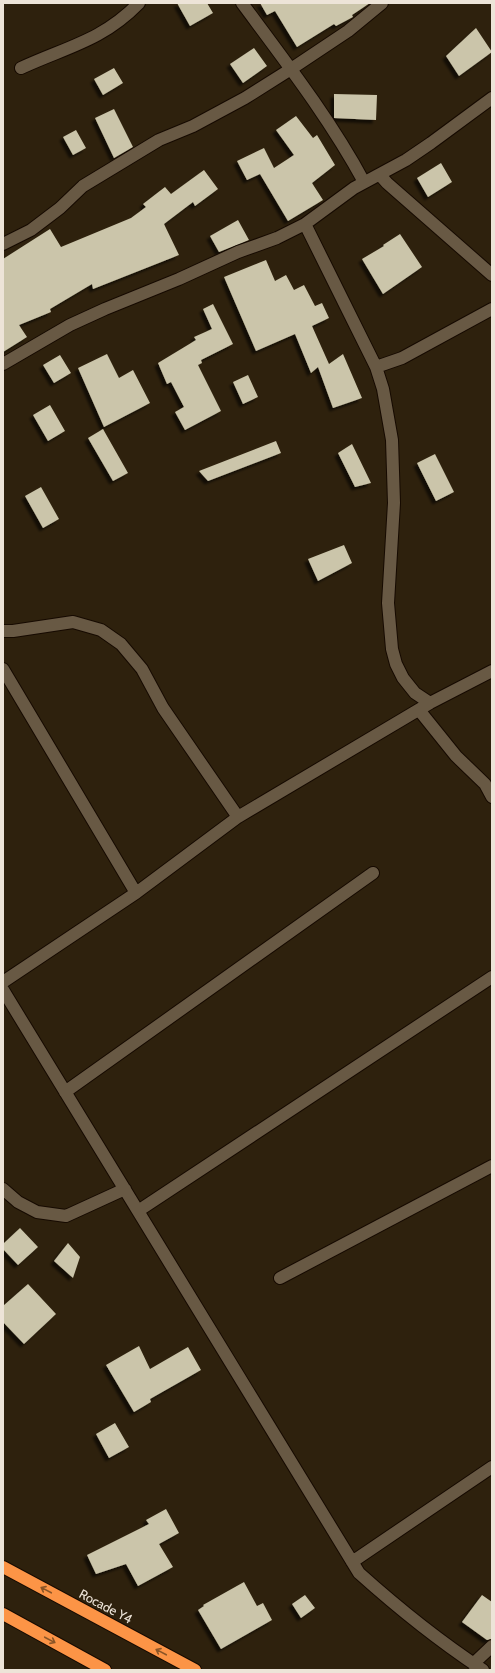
<svg xmlns="http://www.w3.org/2000/svg" width="495" height="1673" font-family="Cabin,sans-serif">
<defs>
<filter id="shadow"><feDropShadow dx="-3.5" dy="3.5" stdDeviation="1" flood-color="#0009"/></filter>
</defs>
<rect width="100%" height="100%" fill="#2e210d"/>
<path fill="#cbc5aa" filter="url(#shadow)" d="M177,3H207L213,13L190,26Z
M260,3H370L352,15L353,17L336,26L334,24L297,47L275,11L267,15Z
M476,28L492,52L459,76L446,56Z
M254,48L267,66L243,83L230,64Z
M114,68L123,83L103,95L94,79Z
M334,94L377,95L376,120L334,118Z
M114,109L133,147L114,158L95,118Z
M296,116L313,138L317,135L335,165L312,183L323,200L288,221L260,174L247,180L237,161L264,148L274,168L294,155L276,130Z
M76,130L86,148L73,155L63,137Z
M441,163L452,182L428,197L417,178Z
M204,170L218,189L195,206L193,202L164,224L179,255L93,289L92,284L50,309L51,312L19,325L27,337L3,352V259L50,229L61,247L131,218L146,207L143,204L165,187L171,194Z
M238,220L249,240L219,252L210,236Z
M400,234L422,267L383,294L362,259L384,246L383,245Z
M266,260L275,281L286,275L294,290L304,285L315,306L322,303L329,318L312,326L329,364L343,354L362,398L333,408L318,367L311,373L295,334L256,351L224,277Z
M213,304L233,344L201,360L202,363L198,365L221,411L185,430L175,412L184,407L171,382L167,384L158,363L196,340L194,337L212,329L203,309Z
M107,354L119,378L133,370L150,403L104,427L78,368Z
M60,355L71,373L54,383L43,365Z
M248,375L258,397L243,404L233,382Z
M50,405L65,431L48,441L33,415Z
M103,429L128,473L113,481L88,438Z
M276,441L281,453L208,481L199,471Z
M352,444L371,483L355,487L338,453Z
M435,454L454,492L436,501L417,463Z
M41,487L59,519L43,528L25,496Z
M344,545L352,563L318,581L308,559Z
M20,1228L38,1247L18,1265L3,1249V1244Z
M68,1243L80,1257L73,1278L54,1261Z
M28,1284L56,1314L24,1344L3,1322V1306Z
M139,1346L150,1369L188,1347L201,1370L150,1399L151,1402L134,1412L106,1365Z
M115,1423L129,1447L109,1458L96,1434Z
M166,1509L179,1533L159,1544L173,1567L138,1586L126,1564L96,1574L87,1555L149,1524L146,1520Z
M244,1582L257,1606L263,1603L272,1620L221,1649L198,1610L204,1606L203,1605Z
M305,1595L315,1608L301,1618L292,1604Z
M482,1595L492,1602V1639L487,1640L462,1622Z"/>
<g fill="none" stroke-linecap="round" stroke-linejoin="round">
<defs>
<path id="street" d="M242,3C285,61 330,119 364,182
M21,68C66,47 102,41 139,3
M380,175L387,183L492,275
M305,224L376,367L383,389L392,440L394,503L388,603L392,649L396,664L403,678L415,693L430,703
M3,244L31,230L60,208L83,186L159,140L193,126L245,98L291,69L348,31L382,3
M3,364L70,325L105,309L179,279L238,252L277,238L305,224L354,188L406,160L431,143L492,98
M376,367L402,358L492,309
M3,631H13L73,622L101,630L121,644L142,669L163,708L238,817
M3,669L136,893
M419,710L456,756L485,784L492,797
M3,982L136,893L238,817L430,703L492,671
M3,990L359,1573C398,1608 439,1641 483,1670
M65,1092L373,873
M3,1189L18,1202L37,1212L66,1216L125,1189
M138,1211L492,977
M280,1278L492,1166
M352,1562L492,1467
M473,1664L492,1646"/>
<path id="highway" d="M3,1567L195,1670
M3,1614L105,1670"/>
</defs>
<use href="#street" stroke="#160a00" stroke-width="14"/>
<use href="#highway" stroke="#160a00" stroke-width="14"/>
<use href="#street" stroke="#685944" stroke-width="12"/>
<use href="#highway" stroke="#fc9446" stroke-width="12"/>
</g>
<defs><path id="oneway-shaft" d="M-6 0H5M1.5-3L5.5 0L1.5 3" fill="none" stroke-width="1.6" stroke-linecap="round" stroke-linejoin="round"/></defs>
<g stroke="#8b5527">
<use href="#oneway-shaft" transform="translate(46 1590) rotate(-152)"/>
<use href="#oneway-shaft" transform="translate(50 1640) rotate(28)"/>
<use href="#oneway-shaft" transform="translate(161 1652) rotate(-152)"/>
</g>
<g text-anchor="middle" stroke-width="4" stroke-linejoin="round" paint-order="stroke">
<g font-size="13" fill="#ede4d8" stroke="#2e210d">
<text transform="translate(106 1606) rotate(28)" y="5">Rocade Y4</text>
</g>
</g>
<rect width="495" height="1673" fill="none" stroke="#ede4d8" stroke-width="8"/>
</svg>
